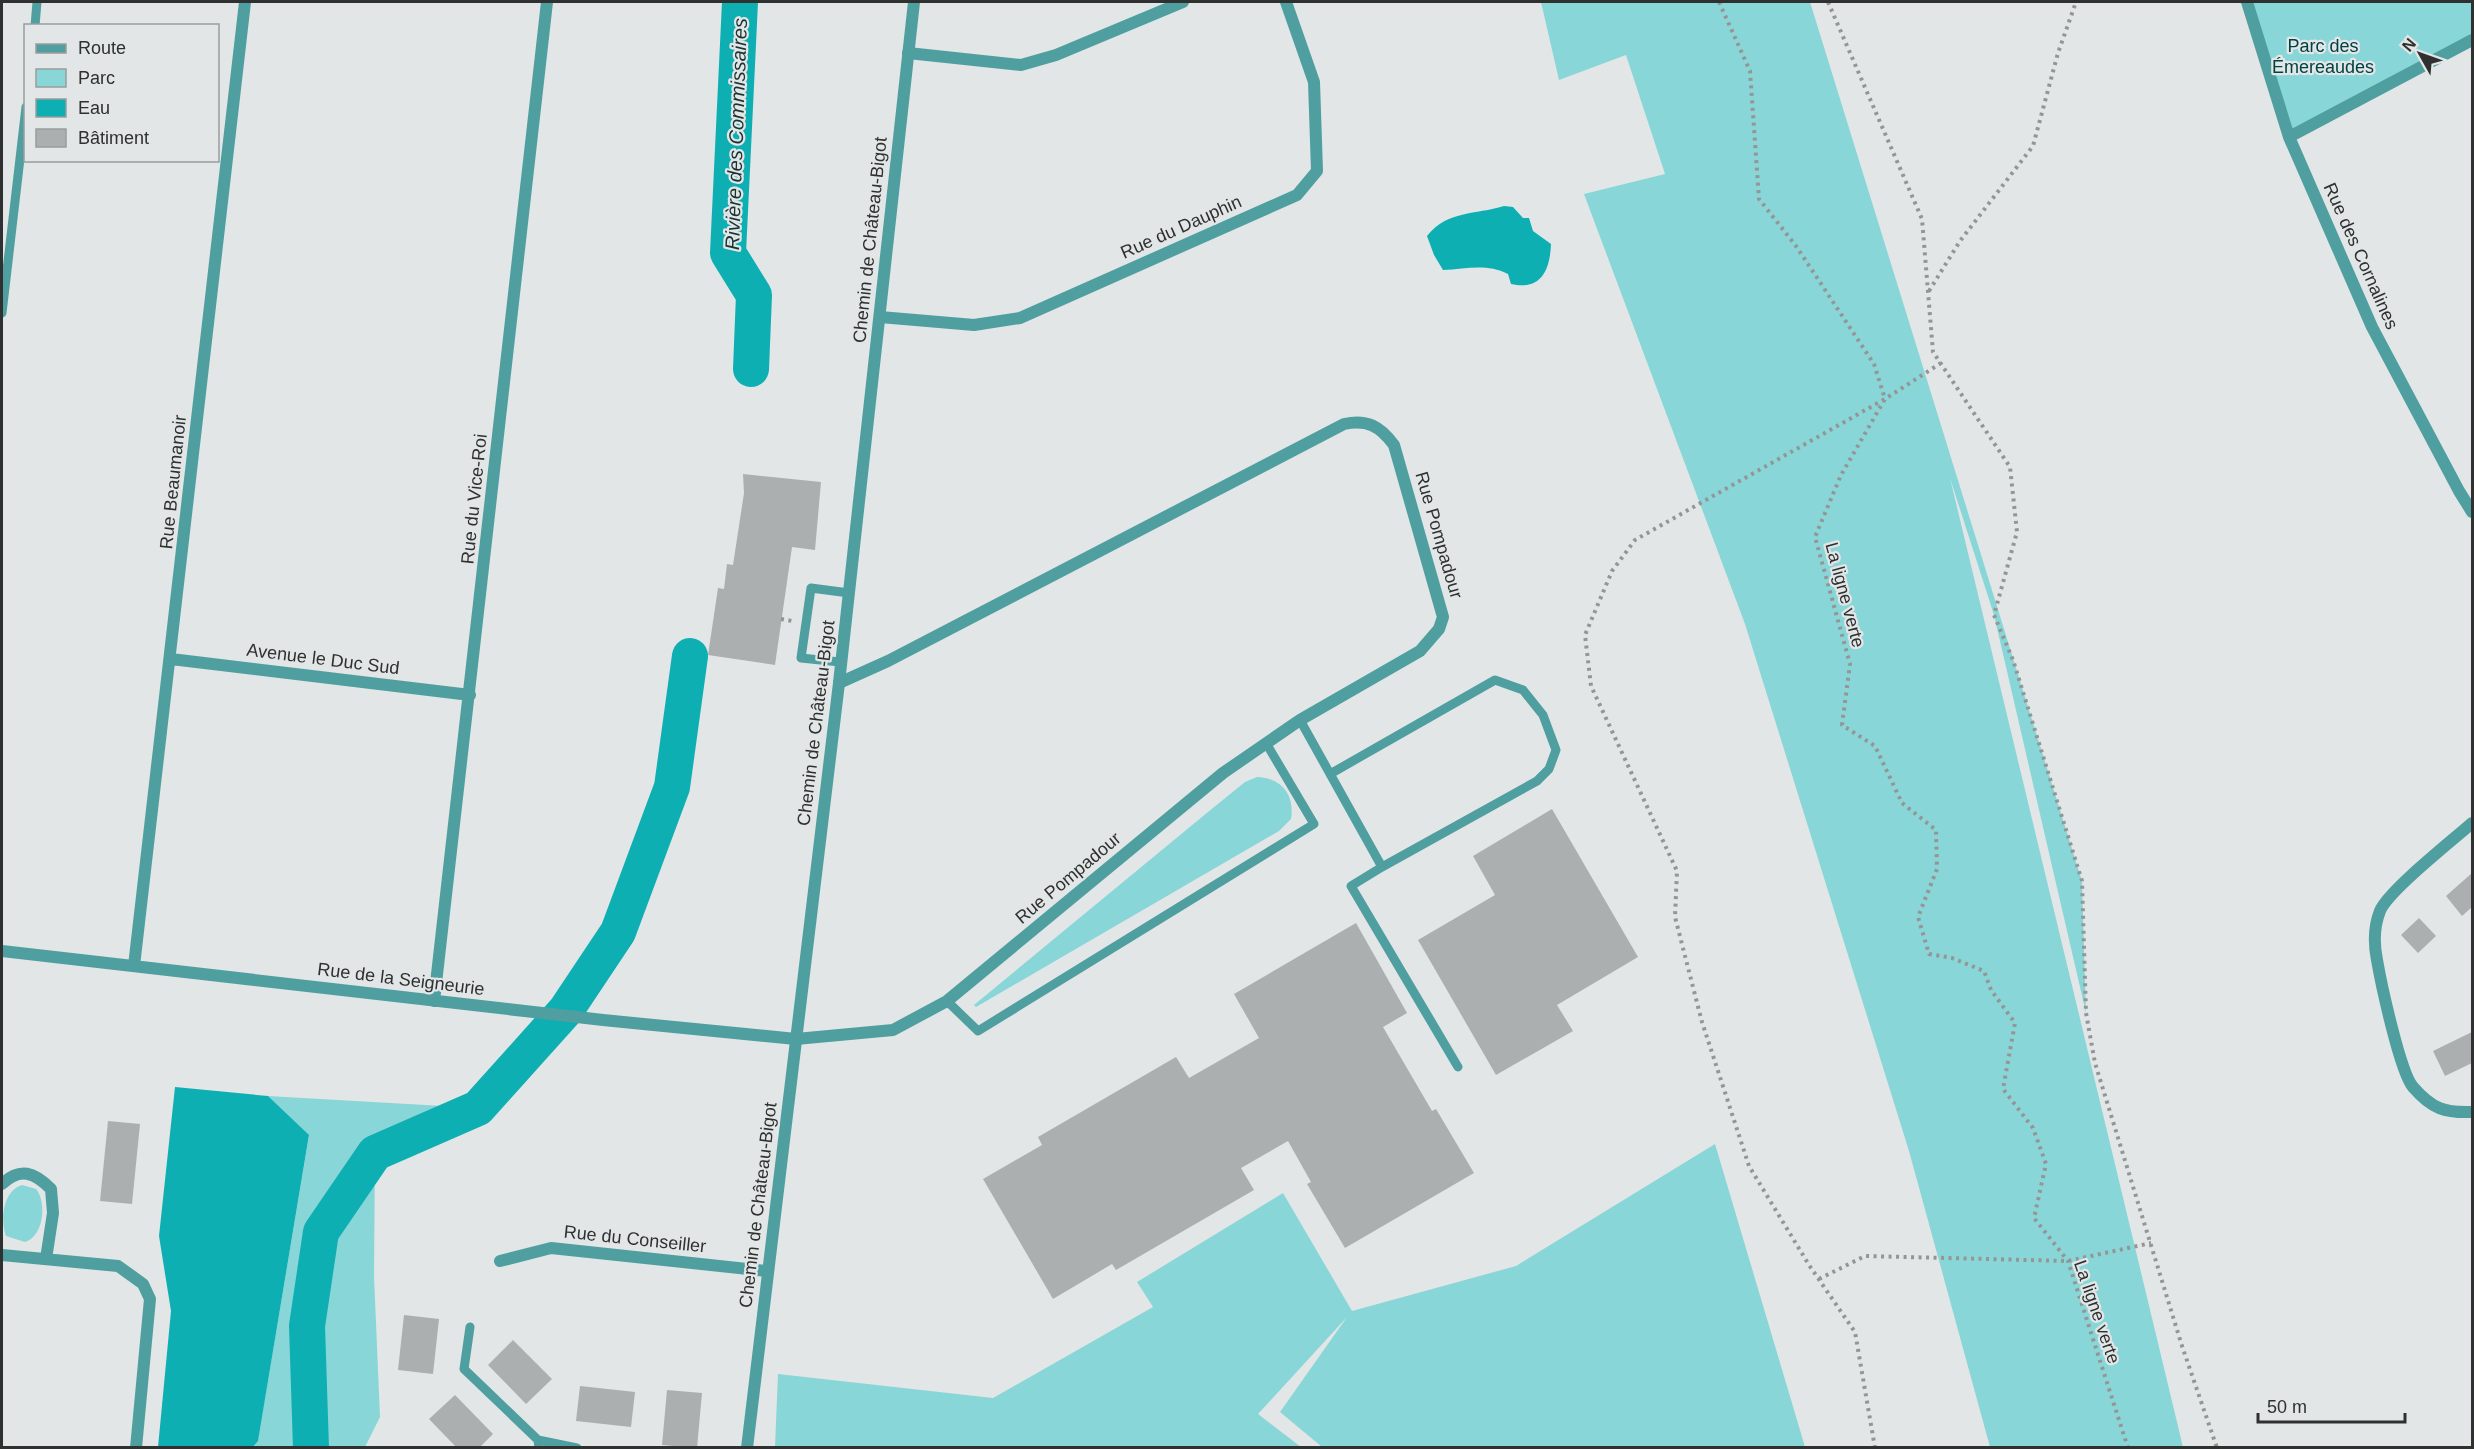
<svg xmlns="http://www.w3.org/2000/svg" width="2474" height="1449" font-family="Arial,sans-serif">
<rect width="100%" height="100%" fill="#e2e6e6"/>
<path fill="#89d6d8" d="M1541,2H1810L2082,881L2086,1013L1994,615L1950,478L2183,1447H1990L1909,1151L1745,624L1584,194L1665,174L1626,55L1559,80Z
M2247,2H2472V38L2289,137Z
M1257,777C1282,778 1295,795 1291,819L1279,831L976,1007L974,1005L1208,812L1245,782Z
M268,1096L478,1108L375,1153L374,1276L380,1417L365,1447L253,1448L258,1440L309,1136Z
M1715,1144L1805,1447H1322L1280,1412L1347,1317L1258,1414L1301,1447H775L778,1374L993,1398L1153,1307L1137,1282L1283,1193L1352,1311L1516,1266Z
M22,1185L36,1189C47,1202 44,1236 25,1242L6,1236C0,1219 3,1191 22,1185Z"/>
<path fill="#0eafb3" d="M1504,206L1513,207L1523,218H1529L1533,231L1551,244C1550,269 1542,291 1511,284L1508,274C1486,263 1467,269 1443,270L1434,255L1427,236C1448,210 1475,215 1504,206Z
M175,1087L268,1096L309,1135L258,1441L253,1447H158L171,1311L159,1236Z"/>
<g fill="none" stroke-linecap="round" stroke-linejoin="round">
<path stroke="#0eafb3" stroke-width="36" d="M740,2L728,253L754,295L751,369
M311,1448L307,1326L321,1232L375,1153L478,1108L566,1010L618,932L672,787L690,656"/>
</g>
<path fill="#acafaf" d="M743,474L821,482L815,550L792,547L775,665L708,655L718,588L724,589L727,564L733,565L744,493Z
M1552,809L1638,957L1557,1005L1573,1031L1496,1075L1418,940L1495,895L1473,856Z
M2472,873V907L2462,916L2446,896Z
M2419,918L2436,936L2418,953L2401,935Z
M1356,923L1407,1013L1383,1027L1432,1111L1436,1109L1474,1173L1345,1248L1307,1184L1311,1182L1288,1141L1241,1168L1254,1190L1116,1270L1112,1264L1053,1299L983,1179L1042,1145L1038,1137L1176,1057L1189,1078L1259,1038L1234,994Z
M2472,1032V1063L2445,1076L2433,1051Z
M108,1121L140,1124L132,1204L100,1201Z
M404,1315L439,1319L433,1374L398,1370Z
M513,1340L552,1379L526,1404L488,1365Z
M580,1386L635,1392L631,1427L576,1421Z
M667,1390L702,1393L697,1448L662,1445Z
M455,1395L493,1434L479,1448H457L429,1419Z"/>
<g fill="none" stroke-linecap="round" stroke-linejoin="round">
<path stroke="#949696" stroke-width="4" stroke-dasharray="3 4.5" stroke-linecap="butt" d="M1719,2L1750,71L1759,199L1796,246L1874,364L1885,399L1841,475L1815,537L1850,664L1842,725L1875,746L1902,803L1936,830L1937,869L1918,917L1929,954L1952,958L1984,971L1991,990L2015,1023L2003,1089L2033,1128L2046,1164L2034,1218L2068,1261L2128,1448
M1828,2L1922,219L1933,352L2010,467L2017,532L1994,615L2013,660L2082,881L2086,1013L2095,1063L2182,1346L2217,1448
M1929,291L1960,241L2033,146L2058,53L2076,2
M781,619L792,621
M1819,1279L1865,1256L2068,1261L2151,1243
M1875,1448L1855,1332L1809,1265L1749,1166L1702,1022L1675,917L1677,871L1591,686L1585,635L1612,571L1635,540L1885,399L1941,363"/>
<path stroke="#4f9fa1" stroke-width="9" d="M35,26L37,2
M2,313L26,107
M840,662L801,658L811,588L849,593
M1300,720L1382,867L1537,781L1549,769L1556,750L1543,715L1523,690L1495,680L1330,774
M1382,867L1351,886L1458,1067
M947,1001L978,1031L1314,824L1266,743
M470,1327L464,1369L538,1440
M539,1448L538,1440L577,1448"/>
<path stroke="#4f9fa1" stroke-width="12" d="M2247,2L2289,137L2372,327L2459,491L2472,512
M908,53L1021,65L1056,55L1183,2
M2289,137L2472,40
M880,317L974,325L1020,318L1297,195L1317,171L1314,82L1286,2
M171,659L470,695
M2472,823C2453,840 2388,891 2380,911C2374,926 2374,945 2377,960C2381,983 2400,1072 2413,1087C2432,1109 2445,1113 2472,1112
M2,951L603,1020L796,1039L893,1030L947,1001L1223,773L1300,720L1420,651L1439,629L1443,617L1394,445C1380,426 1367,419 1344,424L888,661L839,683
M134,966L245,2
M434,1001L547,2
M2,1184C20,1167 34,1172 51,1189L53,1213L46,1259
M2,1255L118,1266L143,1284L150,1299L136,1448
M500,1261L551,1248L767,1271"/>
<path stroke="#4f9fa1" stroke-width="12" d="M747,1448L839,683L914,2"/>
</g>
<g text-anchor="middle" stroke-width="4.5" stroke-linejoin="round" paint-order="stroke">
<g font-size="18" fill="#004143" stroke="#e2e6e6">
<text x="2323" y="52">Parc des<tspan x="2323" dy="21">Émereaudes</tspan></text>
</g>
<g font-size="18" fill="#2f3030" stroke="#e2e6e6">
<text transform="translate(1181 227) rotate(-24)" y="6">Rue du Dauphin</text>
<text transform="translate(870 240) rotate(-84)" y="6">Chemin de Château-Bigot</text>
<text transform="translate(2361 256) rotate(66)" y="6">Rue des Cornalines</text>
<text transform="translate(173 482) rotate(-84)" y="6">Rue Beaumanoir</text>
<text transform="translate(474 499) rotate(-84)" y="6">Rue du Vice-Roi</text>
<text transform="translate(1439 535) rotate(74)" y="6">Rue Pompadour</text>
<text transform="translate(1845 595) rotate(75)" y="6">La ligne verte</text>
<text transform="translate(323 659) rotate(7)" y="6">Avenue le Duc Sud</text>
<text transform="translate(816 723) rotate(-83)" y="6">Chemin de Château-Bigot</text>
<text transform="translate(1068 878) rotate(-40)" y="6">Rue Pompadour</text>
<text transform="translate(401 979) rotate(7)" y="6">Rue de la Seigneurie</text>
<text transform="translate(758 1205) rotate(-83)" y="6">Chemin de Château-Bigot</text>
<text transform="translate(635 1239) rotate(6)" y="6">Rue du Conseiller</text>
<text transform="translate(2097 1312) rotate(71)" y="6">La ligne verte</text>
</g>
<g font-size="20" font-style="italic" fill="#1c3334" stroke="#e2e6e6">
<text transform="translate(736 134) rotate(-88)" y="7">Rivière des Commissaires</text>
</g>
</g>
<rect width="2474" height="1449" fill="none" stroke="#2f3030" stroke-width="6"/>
<rect x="24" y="24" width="195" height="138" fill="#e2e6e6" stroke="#9a9d9d" stroke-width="1.5"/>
<rect x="36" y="44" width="30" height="9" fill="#4f9fa1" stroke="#9a9d9d" stroke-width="1.5"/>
<text x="78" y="54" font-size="18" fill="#2f3030">Route</text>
<rect x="36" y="69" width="30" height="18" fill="#89d6d8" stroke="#9a9d9d" stroke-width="1.5"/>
<text x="78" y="84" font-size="18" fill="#2f3030">Parc</text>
<rect x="36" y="99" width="30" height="18" fill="#0eafb3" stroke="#9a9d9d" stroke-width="1.5"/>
<text x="78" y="114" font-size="18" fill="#2f3030">Eau</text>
<rect x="36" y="129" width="30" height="18" fill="#acafaf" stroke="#9a9d9d" stroke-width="1.5"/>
<text x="78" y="144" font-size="18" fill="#2f3030">Bâtiment</text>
<g transform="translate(2420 54) rotate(310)" stroke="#e2e6e6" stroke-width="4.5" paint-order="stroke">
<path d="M0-4.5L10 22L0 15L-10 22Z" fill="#2f3030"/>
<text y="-9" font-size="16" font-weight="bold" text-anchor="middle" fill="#2f3030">N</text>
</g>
<path d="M2258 1413v9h147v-9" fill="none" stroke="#2f3030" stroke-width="3"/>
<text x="2267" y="1413" font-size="18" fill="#2f3030" stroke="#e2e6e6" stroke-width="4.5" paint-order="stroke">50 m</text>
</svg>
